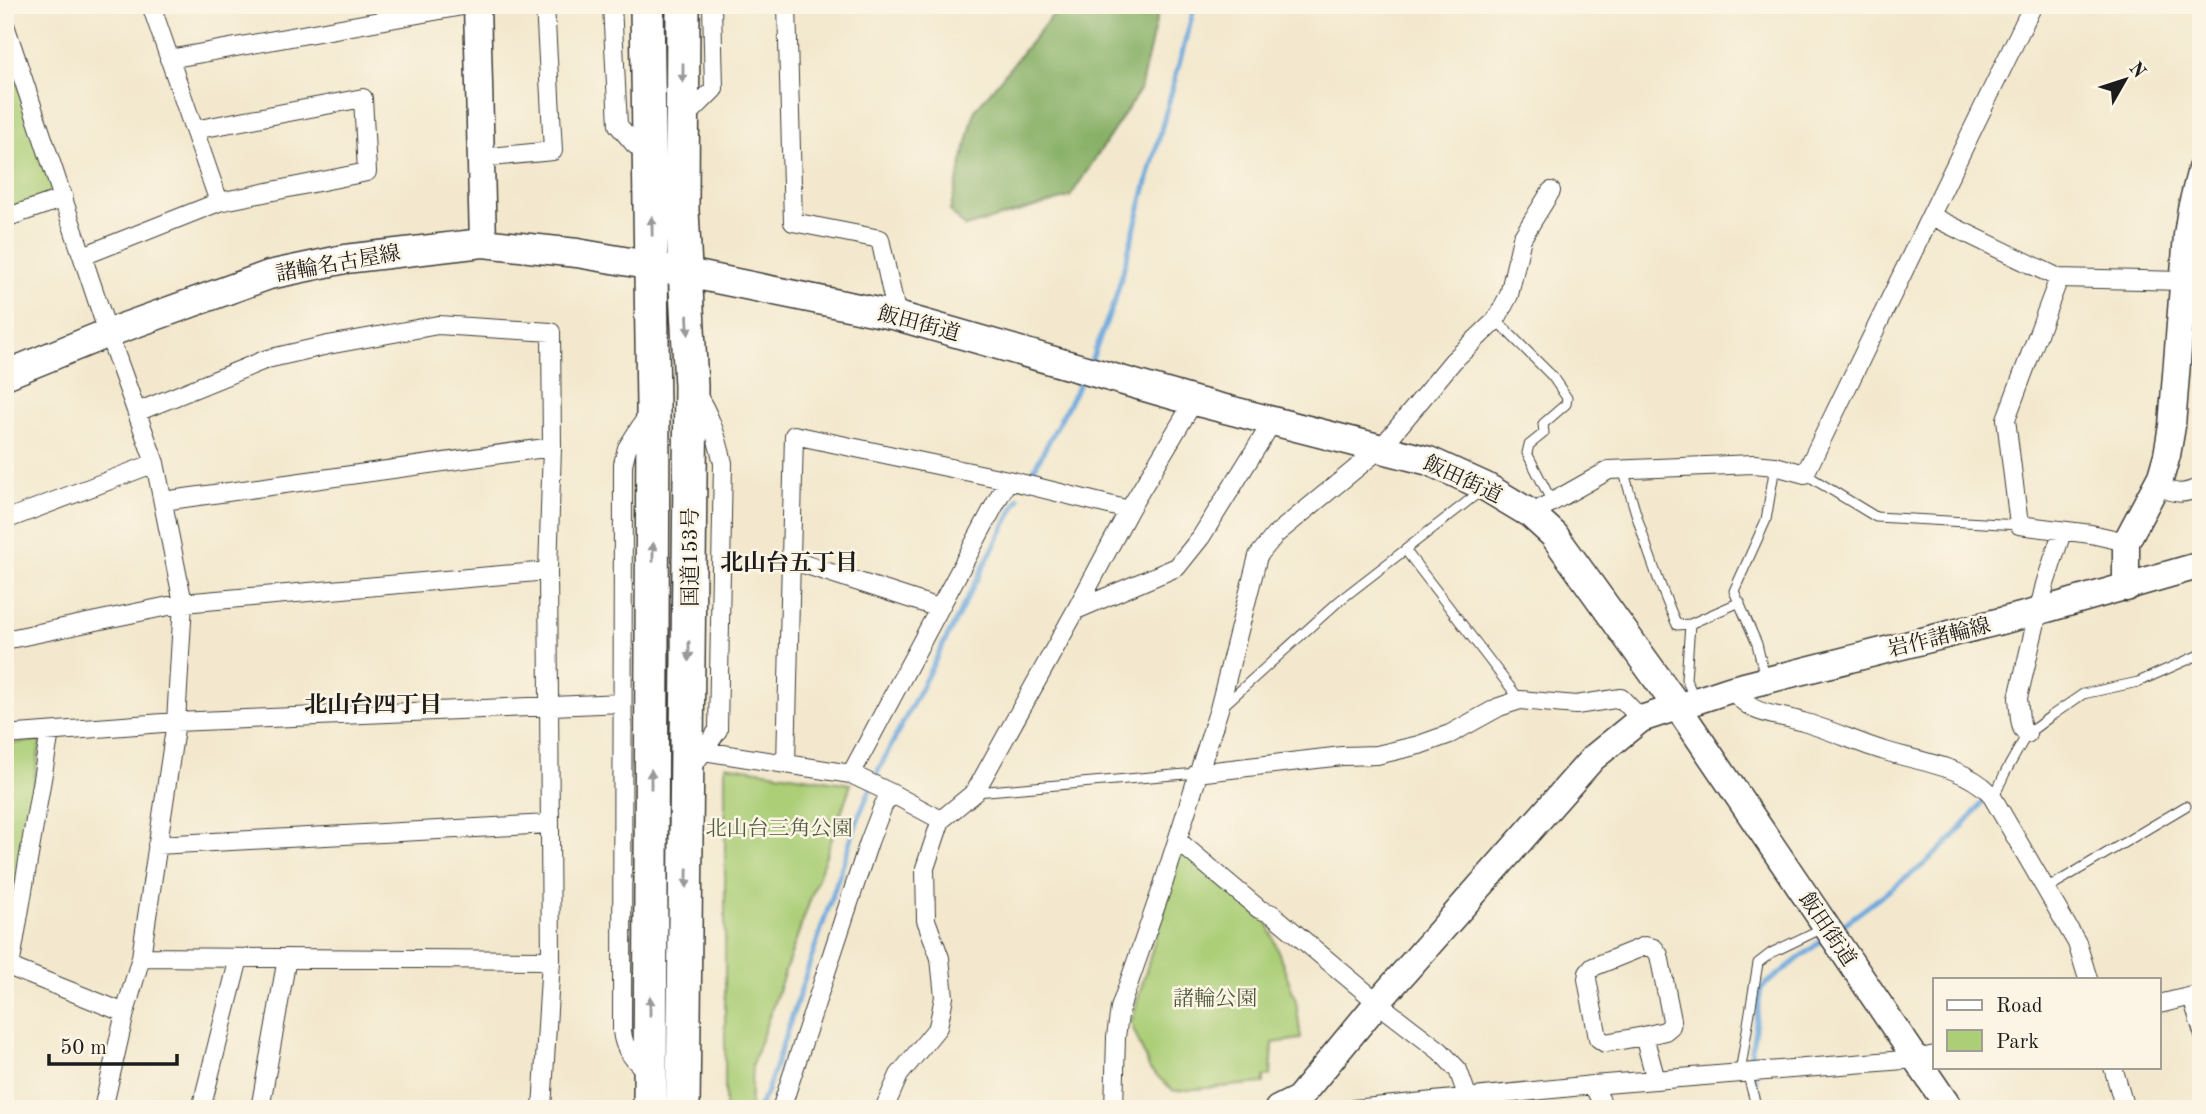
<svg xmlns="http://www.w3.org/2000/svg" width="2206" height="1114" font-family="'Old Standard TT','Noto Serif JP',serif">
<rect width="100%" height="100%" fill="#fcf5e5"/>
<filter id="ink" filterUnits="userSpaceOnUse"><feTurbulence type="fractalNoise" baseFrequency=".0143" numOctaves="2"/><feDisplacementMap in="SourceGraphic" scale="14" xChannelSelector="R" yChannelSelector="G"/><feConvolveMatrix kernelMatrix="1 2 1 2 8 2 1 2 1" color-interpolation-filters="sRGB"/></filter>
<filter id="wash" filterUnits="userSpaceOnUse"><feTurbulence type="fractalNoise" baseFrequency=".00686" numOctaves="4" result="noise"/><feDisplacementMap in="SourceGraphic" scale="28" xChannelSelector="R" yChannelSelector="G"/><feGaussianBlur stdDeviation="1.57" result="paint"/><feColorMatrix in="noise" values="0 0 0 0 0 0 0 0 0 0 0 0 0 0 0 0 0 1.4 0 .05"/><feComposite in="paint" operator="in"/></filter>
<g filter="url(#wash)">
<rect width="100%" height="100%" fill="#f3e8cd"/>
<path fill="#abce77" stroke="#64754a" stroke-width="2" d="M15,76L55,192L5,210V80Z
M41,740L5,956V744Z
M725,765L851,784L752,1065L750,1109H725Z
M1181,850L1268,923L1296,1001L1301,1039L1273,1043L1271,1075L1264,1077V1083L1174,1091L1150,1070L1131,1023Z"/>
<path fill="#88b168" stroke="#526642" stroke-width="2" d="M1061,5H1160L1140,90L1070,197L965,227L950,211L975,110Z"/>
<g fill="none" stroke-linecap="round" stroke-linejoin="round">
<path stroke="#6ba8dd" stroke-width="5" d="M1091,361L1115,300L1195,5
M1033,471L1082,379
M1839,928L1922,866L1952,839L1983,802
M1757,1092L1751,1055L1761,988L1825,938
M757,1109L766,1094L860,813L879,769L1019,498"/>
</g>
</g>
<g filter="url(#ink)">
<g fill="none" stroke-linecap="round" stroke-linejoin="round">
<defs>
<path id="lane" d="M1496,320L1552,376L1567,398L1566,404L1543,424L1544,433L1529,445L1527,453L1552,502
M1623,469C1638,523 1654,574 1677,625L1690,624
M1805,474L1876,517L2019,525
M1406,551L1520,700
M1765,678L1757,644L1734,591L1766,520L1775,466
M1695,699L1686,679L1690,624L1740,602
M1223,706L1339,601L1481,491
M976,792L1197,773
M1993,799L2005,773L2027,734L2051,716L2083,694L2138,682L2201,654
M2046,889L2186,806
M2187,997L2201,1041
M1747,1072L1757,1109
M1740,1073L1758,963L1771,953L1825,927"/>
<path id="street" d="M612,5L618,125L635,145L650,146
M787,5L793,222L880,239L897,316
M5,25L108,333L155,463L183,603L176,722L141,957L125,1013L103,1109
M169,59L468,5
M684,119L714,89L712,5
M194,130L363,98L367,172L219,202
M480,158L553,151L545,5
M1931,216L2059,278L2183,281
M5,218L64,198
M83,256L219,202L151,5
M2059,278L2006,419L2019,525L2091,534L2126,542
M137,412L267,359L328,345L438,325L551,332L552,447L548,571L551,960L542,1109
M649,413L627,448L623,464L622,1031C624,1052 636,1061 650,1075
M2157,485C2174,494 2183,496 2201,486
M163,501L552,447
M1531,514L1609,470L1754,464L1775,466L1805,474L2033,5
M5,520L155,463
M791,560L939,608
M1076,610L1177,567L1201,537L1273,421
M5,640L183,603L548,571
M1732,689C1752,717 1774,713 1803,722C1831,730 1858,743 1885,751C1920,762 1963,766 1990,793L2077,943L2088,979
M2027,734L2022,728L2020,719L2018,698L2045,584L2062,532
M5,735L176,722L622,703
M704,751L786,764
M691,769L718,730L723,463C717,437 710,414 695,392
M1197,773L1342,756L1377,755L1419,745L1450,734L1499,707L1520,700L1576,705L1621,698L1641,719
M851,774L1008,480
M941,820L891,793L851,774L786,764L794,435L1008,480L1129,510
M1177,840L1259,909L1272,914L1388,1011L1440,1051L1458,1070L1468,1098
M157,845L549,824
M141,957L551,960
M5,965L125,1013
M10,967L50,732
M2159,1004L2201,994
M1644,1036L1665,1031L1671,1026L1672,1020L1659,955L1654,948L1645,946L1593,967L1588,973L1587,979L1598,1038L1605,1043L1644,1036L1656,1080
M2113,1067L2125,1109
M1593,1085L1605,1109
M5,1108L7,1109
M201,1109L239,958
M260,1109L287,958
M781,1109L869,842L883,806L891,793
M884,1109L899,1075L938,1027L944,997L940,958L926,920L925,868L941,820L975,792L1076,610L1129,510L1194,401
M1114,1109L1116,1037L1120,1008L1161,891L1219,709L1258,556L1275,535L1381,448L1453,361L1496,320L1509,295L1522,238L1551,191
M1354,1109L1593,1085L1916,1059L1935,1055"/>
<path id="secondary" d="M477,5L483,243
M2126,588V542L2161,476L2167,455L2172,426L2187,235L2191,209L2201,169
M1677,706L1950,1109
M1278,1109L1298,1099L1379,1001L1593,758L1641,719L1732,689L2040,611L2201,565"/>
<path id="primary" d="M5,375L108,333L269,275L345,259L483,243L577,253L653,266L897,316L1194,401L1429,461L1486,487L1531,514L1554,535L1677,706"/>
<path id="highway" d="M647,5L653,407L650,1109
M683,5L682,210L691,386L683,1109"/>
</defs>
<use href="#lane" stroke="#3c3b37" stroke-width="11"/>
<use href="#street" stroke="#3c3b37" stroke-width="20"/>
<use href="#secondary" stroke="#3c3b37" stroke-width="29"/>
<use href="#primary" stroke="#3c3b37" stroke-width="31"/>
<use href="#highway" stroke="#3c3b37" stroke-width="36"/>
<use href="#lane" stroke="#fff" stroke-width="9"/>
<use href="#street" stroke="#fff" stroke-width="18"/>
<use href="#secondary" stroke="#fff" stroke-width="26"/>
<use href="#primary" stroke="#fff" stroke-width="28"/>
<use href="#highway" stroke="#fff" stroke-width="33"/>
</g>
<defs><path id="oneway-solid" d="M-6-.8H1V-3.2L6.5 0L1 3.2V.8H-6Z" transform="scale(1.75)"/></defs>
<g fill="#999">
<use href="#oneway-solid" transform="translate(683 73) rotate(90)"/>
<use href="#oneway-solid" transform="translate(652 226) rotate(-91)"/>
<use href="#oneway-solid" transform="translate(688 325) rotate(87)"/>
<use href="#oneway-solid" transform="translate(653 552) rotate(-90)"/>
<use href="#oneway-solid" transform="translate(689 651) rotate(90)"/>
<use href="#oneway-solid" transform="translate(651 779) rotate(-90)"/>
<use href="#oneway-solid" transform="translate(687 878) rotate(91)"/>
<use href="#oneway-solid" transform="translate(650 1006) rotate(-90)"/>
</g>
</g>
<g text-anchor="middle" stroke-width="5" stroke-linejoin="round" paint-order="stroke">
<g font-size="21" fill="#1c1c1c" stroke="#fcf5e5">
<text transform="translate(338 263) rotate(-10)" y="7">諸輪名古屋線</text>
<text transform="translate(919 323) rotate(15)" y="7">飯田街道</text>
<text transform="translate(1463 479) rotate(25)" y="7">飯田街道</text>
<text transform="translate(690 557) rotate(-90)" y="7">国道153号</text>
<text transform="translate(1939 637) rotate(-14)" y="7">岩作諸輪線</text>
<text transform="translate(1828 929) rotate(56)" y="7">飯田街道</text>
</g>
<g font-size="21" fill="#4e5a3c" stroke="#fcf5e5">
<text x="779" y="835">北山台三角公園</text>
<text x="1215" y="1005">諸輪公園</text>
</g>
<g font-size="23" font-weight="bold" fill="#1c1c1c" stroke="#fcf5e5">
<text x="789" y="570">北山台五丁目</text>
<text x="373" y="712">北山台四丁目</text>
</g>
</g>
<rect width="2206" height="1114" fill="none" stroke="#fcf5e5" stroke-width="28"/>
<rect x="1933" y="978" width="228" height="91" fill="#fcf5e5" stroke="#a29e95" stroke-width="2"/>
<rect x="1947" y="1000" width="35" height="10" fill="#ffffff" stroke="#a29e95" stroke-width="2"/>
<text x="1996" y="1012" font-size="21" fill="#1c1c1c">Road</text>
<rect x="1947" y="1030" width="35" height="21" fill="#abce77" stroke="#a29e95" stroke-width="2"/>
<text x="1996" y="1048" font-size="21" fill="#1c1c1c">Park</text>
<g transform="translate(2125 80) rotate(51)" stroke="#fcf5e5" stroke-width="5" paint-order="stroke">
<path d="M0-5L12 26L0 18L-12 26Z" fill="#1c1c1c"/>
<text y="-10" font-size="19" font-weight="bold" text-anchor="middle" fill="#1c1c1c">N</text>
</g>
<path d="M49 1054v10h128v-10" fill="none" stroke="#1c1c1c" stroke-width="3.5"/>
<text x="60" y="1054" font-size="21" fill="#1c1c1c" stroke="#fcf5e5" stroke-width="5" paint-order="stroke">50 m</text>
</svg>
